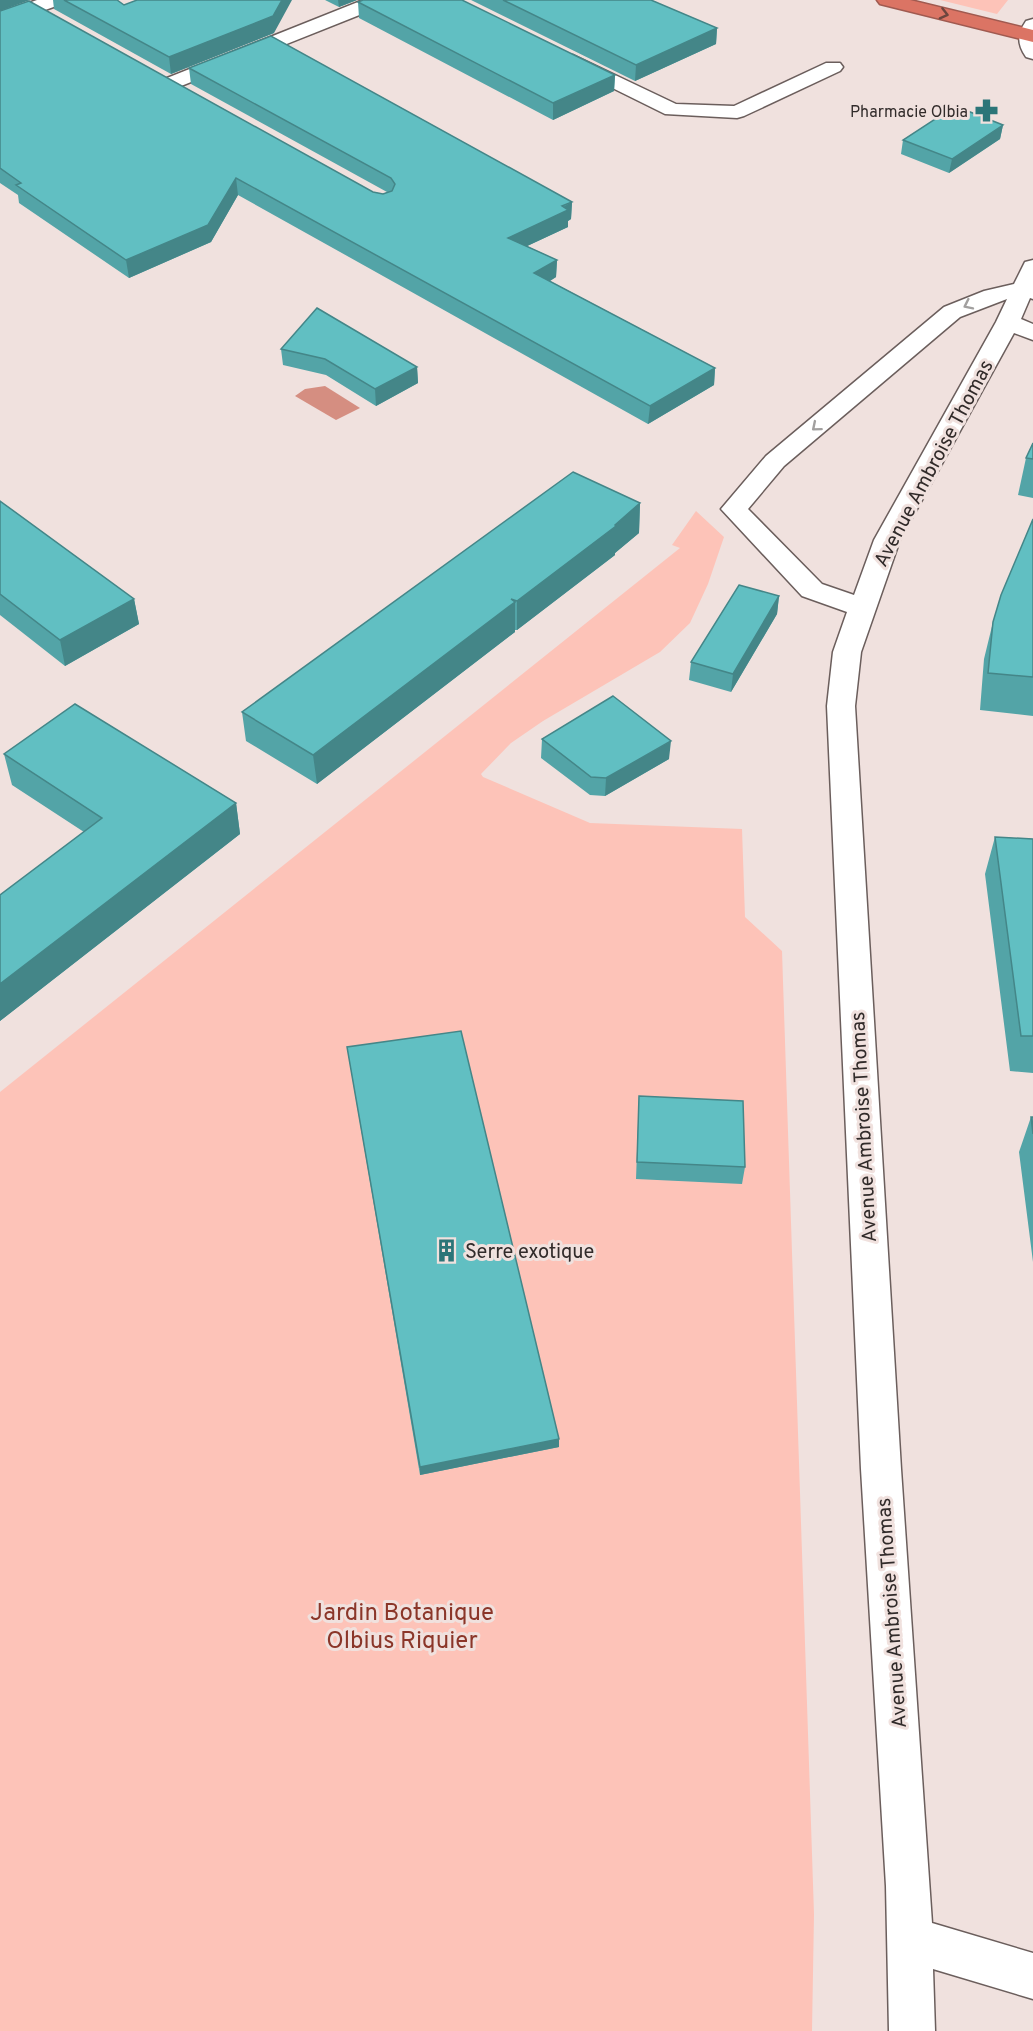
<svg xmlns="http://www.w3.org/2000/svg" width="1033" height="2031" font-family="Overpass,sans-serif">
<rect width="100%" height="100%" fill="#f0e1de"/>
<path fill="#fdc3b8" d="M940,0H1008L997,14Z
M696,511L724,537L708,584L690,623L660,652L543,721L511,743L481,774L483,777L590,823L742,829L745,917L782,951L814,1914L812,2031H0V1092L680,548L672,545Z"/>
<path fill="#d58e81" d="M325,386L360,408L336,420L295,396L305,389Z"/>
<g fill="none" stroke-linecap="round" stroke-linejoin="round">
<defs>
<path id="minor" d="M37,0H65L62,4L0,26V13Z
M363,0H390L387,4L176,88H162L159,84L162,80Z
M1033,19V59L1026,57C1017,44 1017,34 1026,21Z
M573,55L676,104L734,106L826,63H840L843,67L840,71L744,116L737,118L665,114L566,65L563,61L566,57Z
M1033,260V299L1030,298L1021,319L1033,324V340L1014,333L900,540L861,652L855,706L901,1469L932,1923L1033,1953V1999L933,1969L935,2031H889L886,1886L861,1469L827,706L833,652L847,612L802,596L721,509L766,456L944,307L984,291L1014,284L1025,262ZM1007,299L996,322L874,540L854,595L822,584L748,509L784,466L960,317Z"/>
<path id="highway" d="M877,0H910L1033,30V42L880,4Z"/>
</defs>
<use href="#minor" stroke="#6b5e5c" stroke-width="3"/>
<use href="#highway" stroke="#a05a50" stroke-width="3"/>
<use href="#minor" fill="#fff" fill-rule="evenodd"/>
<use href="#highway" fill="#db7464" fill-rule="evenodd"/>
</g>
<path fill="#53a4a7" d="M53,0H117L124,5L274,33L171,74L54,9Z
M325,0H357L339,7Z
M471,0H651L717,28L716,44L635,81Z
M358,2L615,75L614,91L553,120L359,18Z
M0,11L373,192L383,194L387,192L191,84L189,68L572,202L571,219L568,221V227L527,246L557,260L556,277L550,281L715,368L714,385L648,424L238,195L211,242L129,278L19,203L18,195L0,183Z
M1003,125L1000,139L949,173L901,154L903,140Z
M281,349L417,367L418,383L376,406L326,375L283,365Z
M1033,443V498L1018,495L1026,458Z
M0,501L134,599L139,624L65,666L0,615Z
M640,503L639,533L615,553V555L517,630H515V632L317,784L246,741L242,712Z
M1033,519V716L980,710L984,659L993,622Z
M779,596L777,614L731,692L689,680L691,662Z
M542,739L669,759L605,796L590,795L541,758Z
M4,754L236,803L240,834L0,1021V895L84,832L12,785Z
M995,837L1033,839V1073L1010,1071L985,874Z
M347,1047L559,1447L420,1475Z
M639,1096L745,1167L742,1184L636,1179Z
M1031,1117H1033V1262L1019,1152Z"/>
<path fill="#448688" d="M0,0H30L0,11Z
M282,0H292L274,33L171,74L169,57Z
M338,0H357L339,7Z
M717,28L716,44L635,81L636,65Z
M615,75L614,91L553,120V103Z
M1003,125L1000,139L949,173L952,159Z
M236,178L238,195L211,242L129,278L126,260Z
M572,202L571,219L568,221V227L508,255V238Z
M557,260L556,277L534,291V273Z
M417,367L418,383L376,406L375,389Z
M715,368L714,385L648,424L650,406Z
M640,503L639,533L615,553V555L517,630V601Z
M779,596L777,614L731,692L733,674Z
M134,599L139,624L65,666L60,640Z
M515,602V632L317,784L313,755Z
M671,741L669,759L605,796L606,778Z
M236,803L240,834L0,1021V984Z
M559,1439V1447L420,1475V1467Z"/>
<path fill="#61bfc2" stroke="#448688" stroke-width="1.5" d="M64,0H117L124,5L137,0H282L273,16L169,57Z
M363,0H462L615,75L553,103L358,2Z
M503,0H651L717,28L636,65Z
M29,1L373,192L383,194L392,191L395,184L391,178L189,68L271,36L572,202L562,206L568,210L508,238L557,260L534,273L715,368L650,406L236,178L208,225L126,260L16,185L21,183L0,168V11Z
M955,106L1003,125L952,159L903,140Z
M317,308L417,367L375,389L325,359L281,349Z
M1033,443V459L1026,458Z
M573,472L640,503L615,525L616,526L517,601L511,599L515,602L313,755L242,712Z
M0,501L134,599L60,640L0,594Z
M1033,519V677L988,673L993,622L1001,595Z
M739,585L779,596L733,674L691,662Z
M613,696L671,741L606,778L591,777L542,739Z
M75,704L236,803L0,984V895L102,818L4,754Z
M995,837L1033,839V1036H1021Z
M461,1031L559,1439L420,1467L347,1047Z
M639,1096L743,1101L745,1167L637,1162Z
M1031,1117H1033V1134Z"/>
<defs><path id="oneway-chevron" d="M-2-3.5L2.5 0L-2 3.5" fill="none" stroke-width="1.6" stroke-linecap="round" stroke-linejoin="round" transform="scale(1.5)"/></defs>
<use stroke="#6c453e" href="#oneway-chevron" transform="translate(944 14) rotate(14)"/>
<g stroke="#a2a09f">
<use href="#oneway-chevron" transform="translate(968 305) rotate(154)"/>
<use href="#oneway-chevron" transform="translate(816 427) rotate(140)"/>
</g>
<defs>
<symbol id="pharmacy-bare" viewBox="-9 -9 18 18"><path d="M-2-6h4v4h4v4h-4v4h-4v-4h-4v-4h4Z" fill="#2b7578" stroke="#f0e1de" stroke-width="2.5" paint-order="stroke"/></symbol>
<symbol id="building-bare" viewBox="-9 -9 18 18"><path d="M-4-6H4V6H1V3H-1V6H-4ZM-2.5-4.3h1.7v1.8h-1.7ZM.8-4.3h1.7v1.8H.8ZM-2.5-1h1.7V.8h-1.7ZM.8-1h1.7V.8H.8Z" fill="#2b7578" stroke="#f0e1de" stroke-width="2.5" paint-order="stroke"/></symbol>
</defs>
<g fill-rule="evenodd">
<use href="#pharmacy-bare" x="970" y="94" width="33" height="33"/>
<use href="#building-bare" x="430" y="1234" width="33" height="33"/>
</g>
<g text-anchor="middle" stroke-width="6" stroke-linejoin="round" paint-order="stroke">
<g font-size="16" fill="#312b2a" stroke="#f0e1de" text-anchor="end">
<text x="968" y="117">Pharmacie Olbia</text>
</g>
<g font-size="20" fill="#312b2a" stroke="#f0e1de">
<text transform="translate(933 463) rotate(-62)" y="7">Avenue Ambroise Thomas</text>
<text transform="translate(863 1127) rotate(-93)" y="7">Avenue Ambroise Thomas</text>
<text transform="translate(891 1613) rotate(-94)" y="7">Avenue Ambroise Thomas</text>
</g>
<g font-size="20" fill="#312b2a" stroke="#f0e1de" text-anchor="start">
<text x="465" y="1258">Serre exotique</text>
</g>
<g font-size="24" fill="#8b3629" stroke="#f0e1de">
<text x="402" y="1620">Jardin Botanique<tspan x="402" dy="28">Olbius Riquier</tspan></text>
</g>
</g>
</svg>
